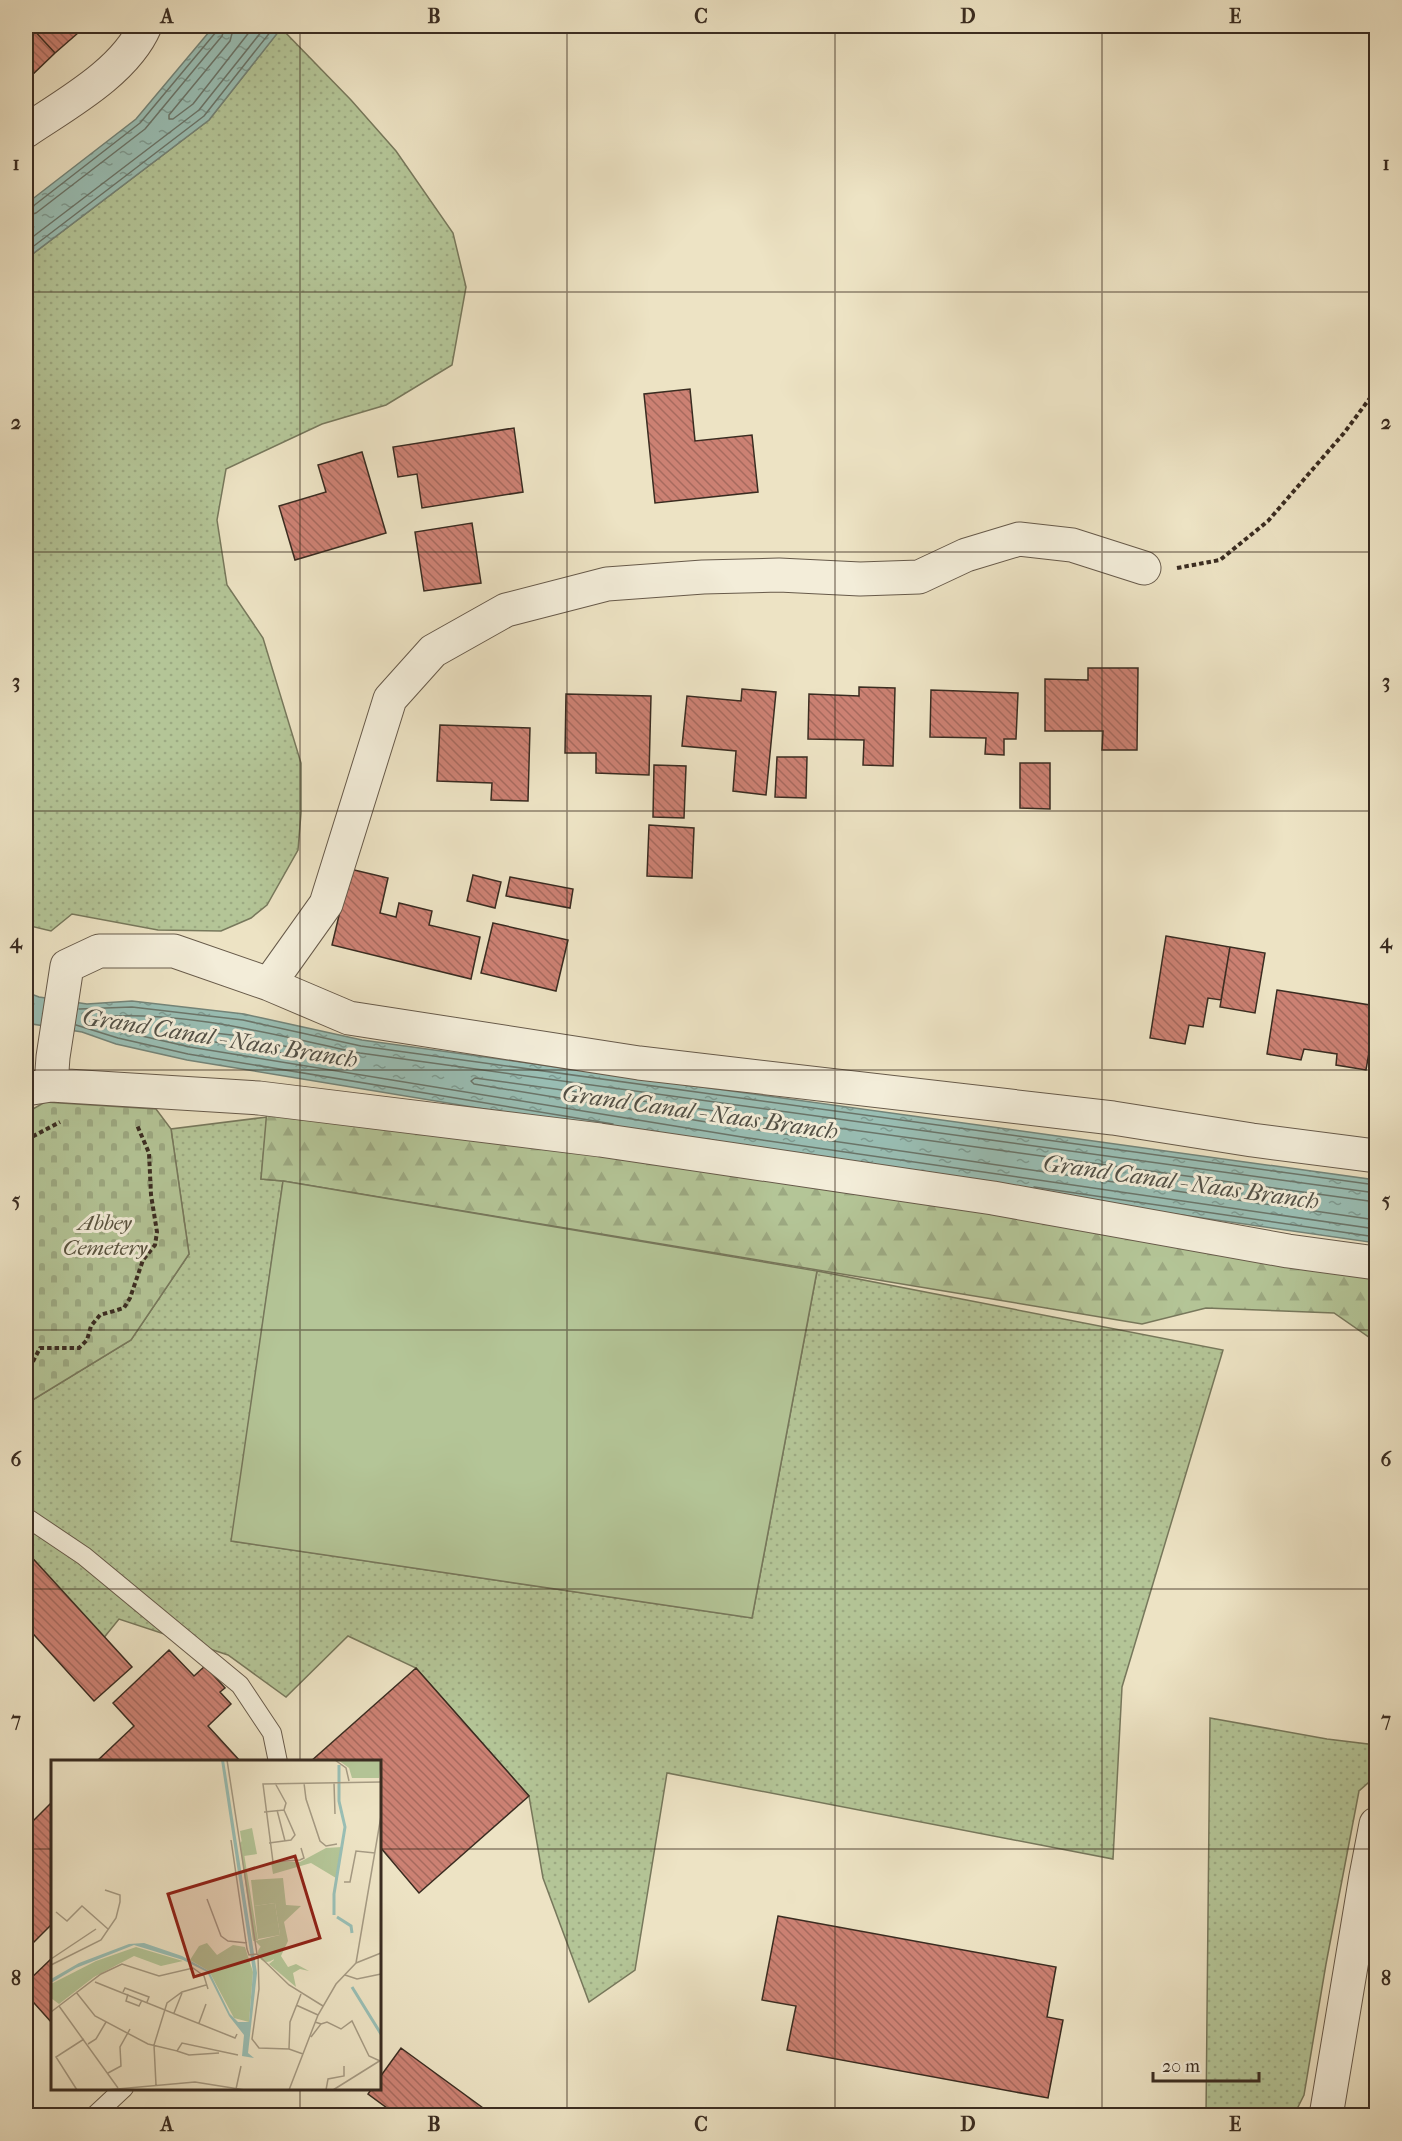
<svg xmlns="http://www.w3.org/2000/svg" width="1402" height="2141" font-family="'IM FELL French Canon',serif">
<defs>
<pattern id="grass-dots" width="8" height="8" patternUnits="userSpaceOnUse" patternTransform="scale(1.5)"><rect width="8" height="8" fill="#b4c597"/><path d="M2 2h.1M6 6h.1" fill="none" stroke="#9ca982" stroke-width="1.8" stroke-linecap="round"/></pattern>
<pattern id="forest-firs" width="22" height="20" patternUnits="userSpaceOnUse" patternTransform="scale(1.5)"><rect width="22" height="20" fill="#b4c597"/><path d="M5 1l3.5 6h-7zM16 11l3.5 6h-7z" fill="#9ca982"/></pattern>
<pattern id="cemetery-stones" width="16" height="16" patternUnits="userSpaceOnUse" patternTransform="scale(1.5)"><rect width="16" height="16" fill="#b4c597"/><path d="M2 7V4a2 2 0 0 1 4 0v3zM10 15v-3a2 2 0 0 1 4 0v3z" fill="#9ca982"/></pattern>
<pattern id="water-ripples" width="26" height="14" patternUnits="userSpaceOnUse" patternTransform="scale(1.5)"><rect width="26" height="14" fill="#99beb4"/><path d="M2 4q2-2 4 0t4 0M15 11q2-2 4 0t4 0" fill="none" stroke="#7e9b92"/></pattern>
<pattern id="building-back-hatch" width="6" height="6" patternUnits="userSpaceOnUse" patternTransform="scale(1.5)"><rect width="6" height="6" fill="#cc8173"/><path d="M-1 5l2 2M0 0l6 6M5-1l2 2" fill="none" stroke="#a76a5e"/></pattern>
</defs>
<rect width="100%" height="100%" fill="#ede3c4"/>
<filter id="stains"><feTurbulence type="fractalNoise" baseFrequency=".00333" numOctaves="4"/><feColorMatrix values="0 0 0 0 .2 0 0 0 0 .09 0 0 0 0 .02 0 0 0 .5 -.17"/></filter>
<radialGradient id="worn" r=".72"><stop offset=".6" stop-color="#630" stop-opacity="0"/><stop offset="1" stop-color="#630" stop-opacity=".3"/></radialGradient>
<path fill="url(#grass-dots)" stroke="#77785c" stroke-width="1.5" d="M281,28L351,100L396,151L453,233L466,287L452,365L386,405L322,424L226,469L217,520L227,585L263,638L301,763V813L298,850L267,905L251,918L221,931L158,930L72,914L51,931L26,925V259L209,120Z
M267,1117L261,1179L283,1181L232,1541L752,1618L817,1271L1223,1350L1122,1687L1113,1859L667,1773L635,1970L589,2002L543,1878L529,1796L416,1668L348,1636L286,1697L228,1655L119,1619L102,1640L26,1557V1404L131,1340L189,1254L171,1129Z
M1210,1718L1327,1739L1376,1745V1776L1359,1791L1326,1964L1304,2095L1294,2115H1206Z"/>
<path fill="url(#forest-firs)" stroke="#77785c" stroke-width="1.5" d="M269,1086L1376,1270V1342L1334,1313L1206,1308L1142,1324L283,1181L261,1179Z"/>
<path fill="url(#cemetery-stones)" stroke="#77785c" stroke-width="1.5" d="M45,1102L156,1109L171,1129L189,1254L131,1340L26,1404V1113Z"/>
<path fill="#b4c597" stroke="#77785c" stroke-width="1.5" d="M283,1181L817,1271L752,1618L231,1541Z"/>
<path fill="url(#water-ripples)" stroke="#738479" stroke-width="1.5" d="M214,26H283L209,120L26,259V204L136,119Z
M26,992L39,997L87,1004L132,1001L244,1014L362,1040L1376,1180V1243L740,1151L187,1060L116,1044L82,1032L26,1023Z"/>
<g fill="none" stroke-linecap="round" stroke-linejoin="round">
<path stroke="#6a756a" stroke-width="1.5" d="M234,26L230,41L169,115V119H173L193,104L254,26
M26,208L32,207L140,123L216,32L218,26
M26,216L36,213L145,129L222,36L225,26
M26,242L199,110L266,26
M26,252L204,116L275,26
M79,1009L132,1007L243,1020L361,1046L1376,1185
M76,1025L118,1038L188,1054L613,1124
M180,1029L240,1036L302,1050L305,1054L301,1056L191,1038L178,1035L177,1031Z
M1034,1187L1376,1237
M1376,1193L360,1053C274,1035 186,1010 97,1017L94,1019L96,1023L120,1031L190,1047L742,1137L1376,1229
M1376,1202L475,1078L471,1081L474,1084L743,1128L1376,1220"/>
</g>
<path fill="url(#building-back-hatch)" stroke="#3a2c21" stroke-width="1.5" d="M26,26H30L55,53L32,75L26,67Z
M30,26H72L78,33L55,53Z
M690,389L695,441L752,435L758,492L655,503L644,394Z
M514,428L523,492L422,508L417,474L398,477L393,447Z
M362,452L386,533L295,560L279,506L326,492L318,465Z
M472,523L481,583L424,591L415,532Z
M1088,668H1138L1137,750H1102L1103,731H1045V679L1088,680Z
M859,687L895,688L893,766L863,765L864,740L808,739L809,694L859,696Z
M742,689L776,692L766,795L733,791L736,751L682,746L687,696L741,701Z
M931,690L1018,693L1016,739H1004V755L985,754L986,738L930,737Z
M566,694L651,696L649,775L596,773V753H565Z
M440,725L530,728L528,801L491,800L492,783L437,781Z
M777,757H807L806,798L775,797Z
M1020,763H1050V809L1020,808Z
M654,765L686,766L684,818L653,817Z
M649,825L694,828L692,878L647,876Z
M350,869L388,878L380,913L396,917L399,903L432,911L429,925L480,937L471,979L332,945Z
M473,875L501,882L495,908L467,901Z
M510,877L573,889L570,908L506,896Z
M493,923L568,940L556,991L481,973Z
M1166,936L1230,947L1221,1000L1208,998L1203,1027L1189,1025L1185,1044L1150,1038Z
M1230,947L1265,953L1255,1013L1220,1007Z
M1277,990L1376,1006V1036L1372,1035L1366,1070L1336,1065L1337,1054L1304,1049L1301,1060L1267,1054Z
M26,1551L132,1667L94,1701L26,1626Z
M169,1650L194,1676L205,1666L225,1688L220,1692L231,1704L208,1726L241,1762H96L134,1726L113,1703Z
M416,1668L529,1796L419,1893L380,1847V1762H310Z
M52,1802V1924L26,1950V1828Z
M778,1916L1056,1967L1047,2017L1063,2020L1048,2098L787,2050L796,2006L762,2000Z
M52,1958V2023L26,1994V1983Z
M401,2048L494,2116H398L368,2094L372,2088H380V2077Z"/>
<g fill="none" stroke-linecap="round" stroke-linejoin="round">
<defs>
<path id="service" d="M26,1517L84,1556L240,1685L272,1733L278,1762
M94,2116L124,2088"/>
<path id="minor" d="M26,131C66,104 125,72 145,26
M269,984L326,904L390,699L433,651L506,610L607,584L703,577L779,575L860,579L919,577L966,555L1019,539L1072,545L1144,568
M51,1085L53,1057L67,966L99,951H174L269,984L349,1018L639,1063L1113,1118L1252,1140L1376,1156
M26,1089L51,1085L259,1098L600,1140L993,1198L1288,1251L1376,1263
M1326,2116L1366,1876L1376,1824"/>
</defs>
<use href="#service" stroke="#675a4a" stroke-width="20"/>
<use href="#minor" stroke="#675a4a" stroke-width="35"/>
<path stroke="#3a2c21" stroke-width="4" stroke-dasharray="4.5 3" stroke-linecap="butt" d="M1177,568L1220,560L1268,521L1344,433L1376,390
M26,1140L60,1122
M26,1375L40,1348H79L87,1340L91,1326L100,1315L124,1308L130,1298L143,1260L155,1245L157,1232L151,1195L149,1153L137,1125"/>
<use href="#service" stroke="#f3edd9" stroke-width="18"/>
<use href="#minor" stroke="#f3edd9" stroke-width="33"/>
</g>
<path fill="none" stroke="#3a2c21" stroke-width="1.5" stroke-opacity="0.55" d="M300,26V1762M567,26V2116M835,26V2116M1102,26V2116M26,292H1376M26,552H1376M26,811H1376M26,1070H1376M26,1330H1376M26,1589H1376M26,1849H52M380,1849H1376M300,2088V2116"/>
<g text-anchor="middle" stroke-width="6" stroke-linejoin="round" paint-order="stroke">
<g font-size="22" font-style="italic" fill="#58523e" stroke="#f3edd9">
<text x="105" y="1230">Abbey<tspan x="105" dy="25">Cemetery</tspan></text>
</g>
<g font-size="24" font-style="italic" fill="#525046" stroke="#f3edd9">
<text transform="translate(220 1038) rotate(9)" y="8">Grand Canal - Naas Branch</text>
<text transform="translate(700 1112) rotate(8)" y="8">Grand Canal - Naas Branch</text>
<text transform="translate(1181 1182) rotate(8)" y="8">Grand Canal - Naas Branch</text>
</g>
</g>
<g transform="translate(51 1760)">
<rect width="330" height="330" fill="#ede3c4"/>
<path d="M201,68L206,94L193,96L189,71ZM291,87L285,118L260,103L222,114L220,102H249L275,88ZM232,118L235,145L250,146L233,162L237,181L230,196L237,207L245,204L258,211L249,209L242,213L245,227L218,204L223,200L204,181L229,175L224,143L203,146L200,120ZM156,183L166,195L182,185L194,187L202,212L198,262L183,258L158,211L139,200L148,186ZM85,187L132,201L110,206L83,196L43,217L8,244L0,238V224L45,201Z" fill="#b4c597"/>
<path d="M287,0H330L328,18H301L298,8ZM191,81L207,180L202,181L189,83Z" fill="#b4c597"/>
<path d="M207 193a9 9 0 1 1 18 0a9 9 0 1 1-18 0Z" fill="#b4c597"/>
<path d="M224,143L229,175L207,179L203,146Z" fill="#b4c597"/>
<path d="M170,0H173L206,213L197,293L203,298L191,296L193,275L178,256L156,212L132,200L83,185L25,208L0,223V219L28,203L78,184L93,183L131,196L158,211L179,254L187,262H198L202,212Z" fill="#99beb4"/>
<path fill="none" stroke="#99beb4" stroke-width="3" d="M283,155V134L294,67L288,41V5M286,157L300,166L301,173M301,227L330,274"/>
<path fill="none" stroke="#a59a83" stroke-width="1.5" d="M176,0L206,194L238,225L272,246M284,0L295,8L298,21M224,23L235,43L233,50M253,23L255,39L269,81L275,86L286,84M283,23L284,54M226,50L234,81M213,52L233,50L244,75L240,80L218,83M180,80L196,189L198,195L206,194M250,88L253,98L249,100L222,102L212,24L330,22M293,122H299L305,91L324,93M156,139L170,176L177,181L196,183M5,152L16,161L31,146L57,169M207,196L208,229L201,279L208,288L238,289L252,294M0,199L45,169M305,203L330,56M305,203L330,193M0,205L50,180L65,158L69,142V135L54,130M294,215L306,219L330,214M44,222L184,278L186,274M25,232L44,256L97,284L126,291L131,283L187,295M72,232L74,228L98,237L96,242M77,234L75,241L88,246L91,240M245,245L267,255M8,246L67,328M0,252L50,214L71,204L108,216L142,208L153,216L157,229M123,253L131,233M148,263L155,244M270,264L276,262L290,269L301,261L318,296L329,301M260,277L270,264L264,262M37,284L45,279L55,262M238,289L239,262L250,234M126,291L138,295L168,293M57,313L70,306L69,287L79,269M105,325L103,285L116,243L131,232L155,225M185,329L190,306M26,330L5,297L33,279M55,330L144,322L194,330M238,330L267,255L285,224L305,203M275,330L277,319L293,316V306M282,330L330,300"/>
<path fill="#8f2418" fill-opacity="0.15" stroke="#8f2418" stroke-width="3" d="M244,96L269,178L143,217L117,134Z"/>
<rect width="330" height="330" fill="none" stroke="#3a2c21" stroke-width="3"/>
</g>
<rect width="1402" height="2141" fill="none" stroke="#ede3c4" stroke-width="66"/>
<path d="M1153 2072v9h106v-9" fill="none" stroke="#3a2c21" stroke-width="3"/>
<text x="1162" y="2072" font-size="18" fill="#3a2c21" stroke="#f3edd9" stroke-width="4.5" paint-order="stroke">20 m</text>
<rect x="33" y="33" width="1336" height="2075" fill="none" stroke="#3a2c21" stroke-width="2"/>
<g font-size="20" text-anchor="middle" font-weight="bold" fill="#3a2c21">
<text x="167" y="23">A</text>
<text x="434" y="23">B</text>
<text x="701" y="23">C</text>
<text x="968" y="23">D</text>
<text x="1235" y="23">E</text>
<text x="16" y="170">1</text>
<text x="1386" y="170">1</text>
<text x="16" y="429">2</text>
<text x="1386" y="429">2</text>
<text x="16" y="688">3</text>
<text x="1386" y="688">3</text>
<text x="16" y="948">4</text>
<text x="1386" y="948">4</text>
<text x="16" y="1207">5</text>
<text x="1386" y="1207">5</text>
<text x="16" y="1466">6</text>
<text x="1386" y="1466">6</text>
<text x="16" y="1726">7</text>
<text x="1386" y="1726">7</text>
<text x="16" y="1985">8</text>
<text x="1386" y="1985">8</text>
<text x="167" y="2131">A</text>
<text x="434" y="2131">B</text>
<text x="701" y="2131">C</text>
<text x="968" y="2131">D</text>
<text x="1235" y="2131">E</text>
</g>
<rect width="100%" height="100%" filter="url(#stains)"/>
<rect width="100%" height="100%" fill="url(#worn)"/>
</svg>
